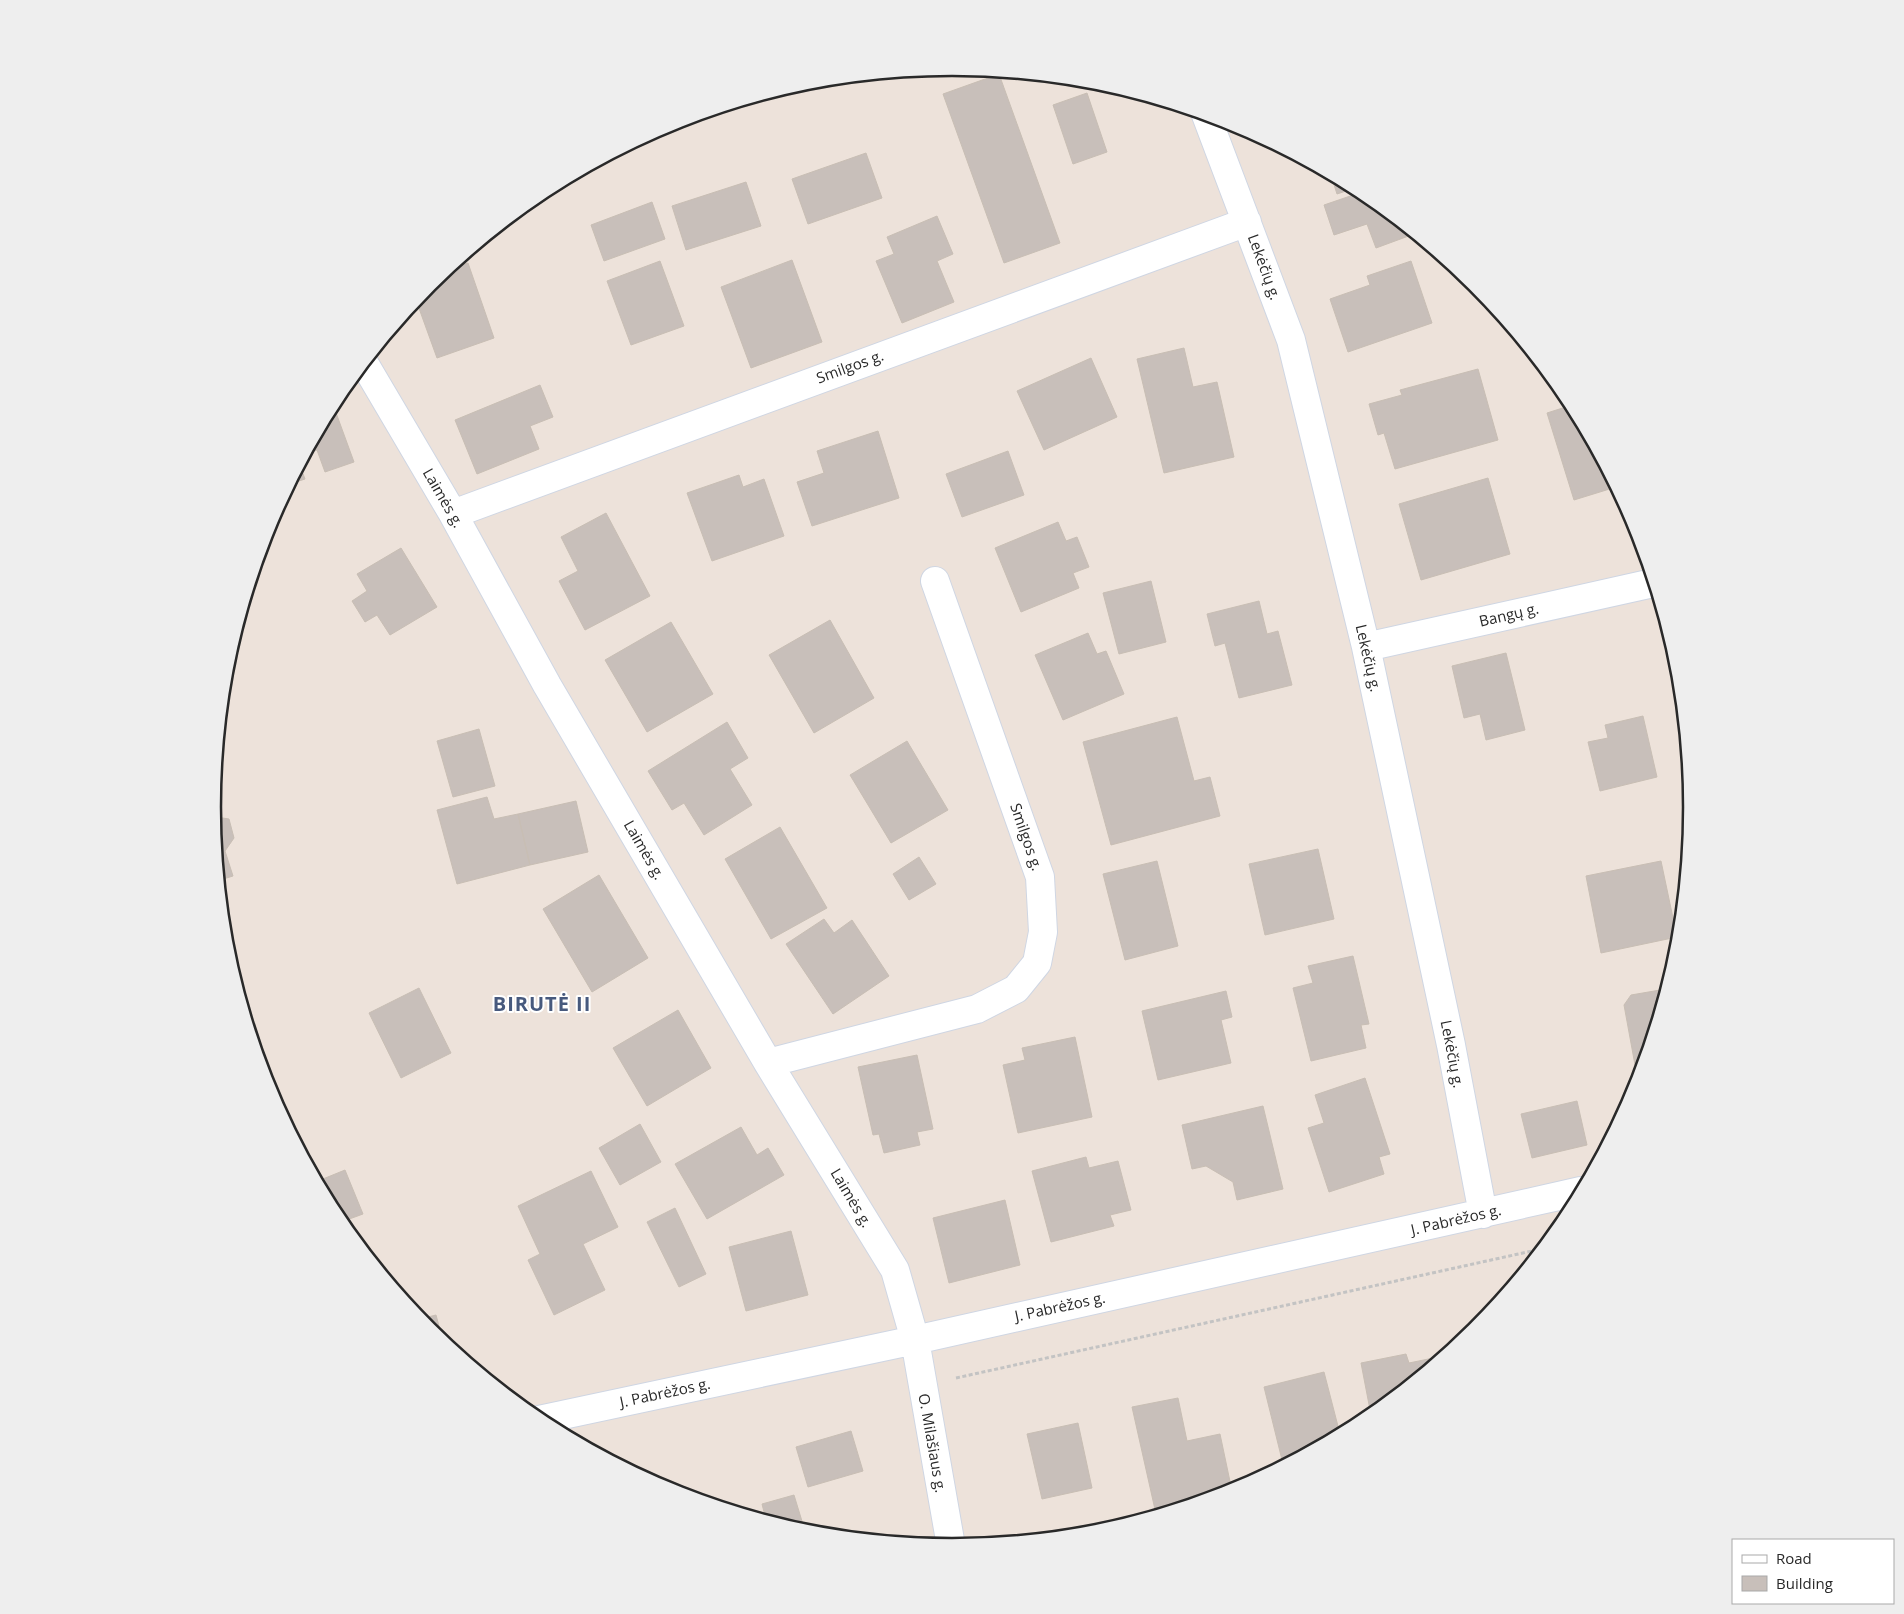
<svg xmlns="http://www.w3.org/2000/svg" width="1904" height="1614" font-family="'Open Sans',sans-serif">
<rect width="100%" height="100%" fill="#ede2da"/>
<path fill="#c8bfba" stroke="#c8beb4" d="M999,74L1060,243L1004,263L943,94Z
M1087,93L1107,152L1073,164L1053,105Z
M866,153L882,198L808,224L792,179Z
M1331,175L1355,188L1337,194Z
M746,182L761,226L686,250L672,206Z
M1362,192H1363L1414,234L1376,248L1367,224L1334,235L1324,205Z
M652,202L665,239L604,261L591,225Z
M937,216L953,254L937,261L954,302L902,323L876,261L894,254L887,237Z
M792,260L822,342L751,368L721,287Z
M660,261L684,326L631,345L607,281Z
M1411,261L1432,323L1348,352L1330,299L1370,285L1367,276Z
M468,263L494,338L437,358L416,300L429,284L445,271Z
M1184,348L1193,387L1217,382L1234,457L1164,473L1137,359Z
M1091,358L1117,417L1044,450L1017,391Z
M1478,369L1498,440L1395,469L1384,433L1378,435L1369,404L1402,395L1400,390Z
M540,385L553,417L530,426L539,449L477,474L455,420Z
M1572,405L1616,487L1574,500L1547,413Z
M335,410L354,462L325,472L317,450L307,453L329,412Z
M878,431L899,498L812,526L797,482L824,473L817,451Z
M1008,451L1024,495L962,517L946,474Z
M300,466L305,479L290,484Z
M739,475L743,487L764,479L784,536L712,561L687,493Z
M1488,478L1510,554L1421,580L1399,504Z
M606,513L650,596L585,630L559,581L578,571L561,537Z
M1058,522L1066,541L1077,537L1089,567L1073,573L1079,588L1021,612L995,548Z
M401,548L437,607L390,635L377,615L365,622L352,601L367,591L357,574Z
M1151,581L1166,642L1119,654L1103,593Z
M1259,601L1267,634L1278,631L1292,685L1239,698L1225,643L1215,646L1207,614Z
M830,620L874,698L814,733L769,655Z
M671,622L713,694L647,732L605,660Z
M1088,633L1097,654L1106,651L1124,694L1063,720L1035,655Z
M1506,653L1525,730L1486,740L1480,714L1464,718L1452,666Z
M1643,716L1657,777L1600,791L1588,742L1608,738L1605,725Z
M1177,717L1194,781L1210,777L1220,816L1111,845L1083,742Z
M727,722L748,758L730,769L752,805L704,835L684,803L672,810L648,771Z
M479,729L495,786L453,797L437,741Z
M907,741L948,810L891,843L850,775Z
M487,797L494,819L518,814L530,865L457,884L437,810Z
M576,801L588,852L530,865L518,814Z
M213,805L216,817L229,819L234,838L225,851L233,876L220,880Z
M780,827L827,908L771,939L725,859Z
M1318,849L1334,919L1265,935L1249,864Z
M919,857L936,884L909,900L893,874Z
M1157,861L1178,946L1125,960L1103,874Z
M1661,861L1677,937L1601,953L1586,876Z
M599,875L648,958L592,992L543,909Z
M824,919L834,933L852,920L889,976L833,1014L786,944Z
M1353,956L1369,1024L1361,1025L1366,1048L1311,1061L1293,988L1313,983L1308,966Z
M419,988L451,1053L401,1078L369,1013Z
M1666,989L1641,1070L1640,1064L1635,1065L1624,1005L1631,995Z
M1226,991L1232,1017L1221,1020L1231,1063L1158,1080L1142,1011Z
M678,1010L711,1068L647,1106L613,1048Z
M1075,1037L1092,1117L1018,1133L1003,1065L1025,1060L1022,1048Z
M917,1055L933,1129L917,1132L920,1145L884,1153L879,1134L873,1135L858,1067Z
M1365,1078L1390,1154L1379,1157L1384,1174L1329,1192L1308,1128L1324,1123L1315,1095Z
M1577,1101L1587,1145L1532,1158L1521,1114Z
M1263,1106L1283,1189L1237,1200L1233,1182L1206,1166L1192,1169L1182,1125Z
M640,1124L661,1162L620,1185L599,1148Z
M741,1127L757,1155L768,1148L784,1175L707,1219L675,1164Z
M1086,1157L1089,1168L1118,1161L1131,1210L1110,1215L1114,1226L1051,1242L1032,1171Z
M345,1170L363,1214L341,1222L318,1181Z
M591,1171L618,1227L583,1244L605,1290L554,1315L528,1260L540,1254L518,1206Z
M1005,1200L1020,1265L949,1283L933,1218Z
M675,1208L706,1274L679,1287L647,1222Z
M791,1231L808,1295L746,1311L729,1247Z
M436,1315L443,1341L429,1330L420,1319Z
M1406,1354L1409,1363L1443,1356L1371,1415L1361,1363Z
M1324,1372L1340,1434L1283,1464L1264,1387Z
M1178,1398L1187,1441L1220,1434L1232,1491L1156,1514L1132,1407Z
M1078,1423L1092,1488L1042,1499L1027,1434Z
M851,1431L863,1471L808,1487L796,1447Z
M794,1495L805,1531L766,1520L762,1504Z"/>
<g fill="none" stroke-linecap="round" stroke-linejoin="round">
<defs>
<path id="minor" d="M1206,115L1291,340L1366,647L1451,1045L1483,1214
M364,363L453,514L547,685L768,1063L895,1270L915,1340L951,1546
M453,514L1247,222
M1366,647L1653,583
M768,1063L977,1009L1016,989L1037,963L1043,932L1040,877L935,581
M539,1420L915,1340L1581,1191"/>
</defs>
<use href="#minor" stroke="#cfd6e3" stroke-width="30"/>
<path stroke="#c3c3c3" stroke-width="3" stroke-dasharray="4 2.5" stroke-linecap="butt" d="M956,1378L1541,1249"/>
<use href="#minor" stroke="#fff" stroke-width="28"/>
</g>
<g text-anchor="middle" stroke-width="4" stroke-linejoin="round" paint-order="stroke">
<g font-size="15" fill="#292929" stroke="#fff">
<text transform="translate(1264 267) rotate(70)" y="5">Lekėčių g.</text>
<text transform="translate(850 367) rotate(-20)" y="5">Smilgos g.</text>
<text transform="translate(443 498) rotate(60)" y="5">Laimės g.</text>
<text transform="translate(1509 615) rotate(-13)" y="5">Bangų g.</text>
<text transform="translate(1368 658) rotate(77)" y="5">Lekėčių g.</text>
<text transform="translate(1026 837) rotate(71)" y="5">Smilgos g.</text>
<text transform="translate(644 850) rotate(60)" y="5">Laimės g.</text>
<text transform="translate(1452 1054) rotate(79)" y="5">Lekėčių g.</text>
<text transform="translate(851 1198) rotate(59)" y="5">Laimės g.</text>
<text transform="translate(1456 1220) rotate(-13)" y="5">J. Pabrėžos g.</text>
<text transform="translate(1060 1307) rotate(-12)" y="5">J. Pabrėžos g.</text>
<text transform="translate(665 1393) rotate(-12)" y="5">J. Pabrėžos g.</text>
<text transform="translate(932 1443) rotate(80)" y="5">O. Milašiaus g.</text>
</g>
<g font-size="20" font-weight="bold" letter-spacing="1" fill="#47597d" stroke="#fff">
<text x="542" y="1011">BIRUTĖ II</text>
</g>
</g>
<path d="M0 0H1904V1614H0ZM221 807a731 731 0 1 1 1462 0a731 731 0 1 1-1462 0Z" fill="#eee" fill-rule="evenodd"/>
<path fill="none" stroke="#292929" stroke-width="2.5" d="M221 807a731 731 0 1 1 1462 0a731 731 0 1 1-1462 0Z"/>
<rect x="1732" y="1539" width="162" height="65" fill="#ffffff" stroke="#a9a9a9"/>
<rect x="1742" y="1555" width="25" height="8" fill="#ffffff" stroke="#a9a9a9"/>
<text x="1776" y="1564" font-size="15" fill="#292929">Road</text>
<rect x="1742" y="1576" width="25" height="15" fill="#c8bfba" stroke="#a9a9a9"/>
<text x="1776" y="1589" font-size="15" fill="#292929">Building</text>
</svg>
